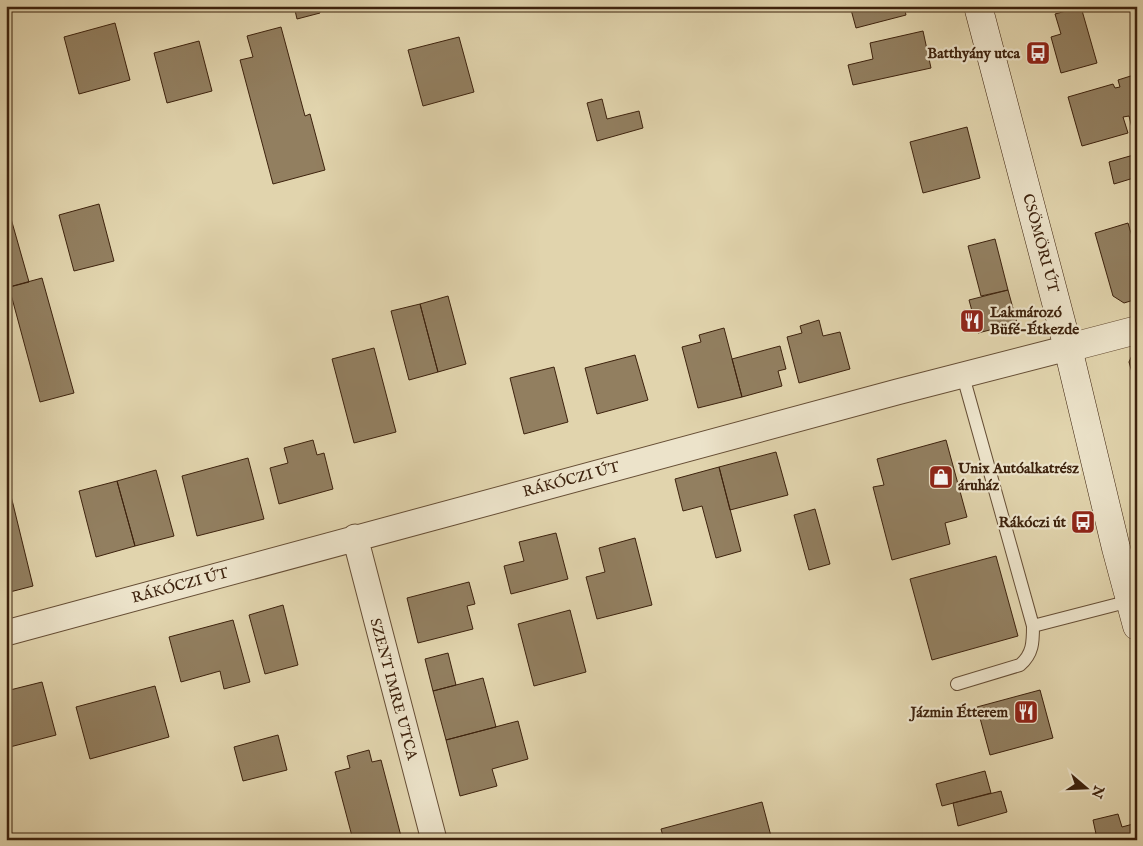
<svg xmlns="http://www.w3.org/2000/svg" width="1143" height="846" font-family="'IM FELL English',serif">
<rect width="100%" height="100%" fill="#e1d4ad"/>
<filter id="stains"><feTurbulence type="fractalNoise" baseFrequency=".004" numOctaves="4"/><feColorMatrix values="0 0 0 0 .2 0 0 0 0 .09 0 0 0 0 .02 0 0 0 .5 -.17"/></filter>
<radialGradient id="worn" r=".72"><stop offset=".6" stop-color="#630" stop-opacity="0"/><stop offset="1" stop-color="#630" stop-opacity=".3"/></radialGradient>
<path fill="#927f60" stroke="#3d220d" d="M294,6H318L320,13L297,19Z
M850,6H904L906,15L856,28Z
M1081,7L1097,63L1061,73L1051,37L1061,34L1055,14Z
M115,23L130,80L79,94L64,37Z
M281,27L305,116L310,114L325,170L273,184L240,60L253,57L247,36Z
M923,31L931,68L853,85L848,65L873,59L870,43Z
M459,37L474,92L423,106L408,50Z
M199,41L212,91L167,103L154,53Z
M1137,74V127L1132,128L1129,116L1123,117L1128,133L1082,146L1068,97L1113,84L1115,88L1120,87L1118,80Z
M602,99L607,119L639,111L643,128L597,141L587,103Z
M967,127L980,178L923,193L910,142Z
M1137,154V177L1114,184L1109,162Z
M6,201L29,282L6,288Z
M99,204L114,261L74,271L59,215Z
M1128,223L1137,253V299L1124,303L1113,296L1095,233Z
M995,239L1008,290L981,296L968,246Z
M42,278L74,393L40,402L9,287Z
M1008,290L1017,323L978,333L969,300Z
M448,296L466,364L438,372L420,304Z
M420,304L438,372L409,380L391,311Z
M819,320L823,336L840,332L850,369L799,383L787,337L802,333L800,326Z
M724,328L742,397L698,408L682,347L701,342L699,335Z
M780,346L786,369L778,371L782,386L742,397L732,359Z
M374,348L396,432L354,443L332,359Z
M1137,352V390L1129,362L1133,353Z
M635,355L648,400L597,414L585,368Z
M554,367L568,422L524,434L510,378Z
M313,440L317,455L324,453L333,489L279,504L270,468L288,463L284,448Z
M946,440L967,517L945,523L950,544L892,560L873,487L884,485L877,459Z
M776,452L788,495L730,510L719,467Z
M248,458L264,519L197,536L182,476Z
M719,467L741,551L716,558L702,506L683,511L675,479Z
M156,470L174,536L135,546L117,481Z
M6,477L13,504L6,505Z
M117,481L135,546L96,557L79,491Z
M13,504L33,586L6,593V505Z
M815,509L830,564L809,570L794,515Z
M556,533L568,579L511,594L504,566L524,561L519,542Z
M635,538L652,605L597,619L586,577L605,572L599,548Z
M996,556L1018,636L932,660L910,579Z
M469,582L475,604L467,606L473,629L418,643L407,598Z
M283,605L298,665L265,674L249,615Z
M570,610L586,672L534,686L518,624Z
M233,620L250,682L224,689L220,671L181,682L169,637Z
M448,653L456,685L433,691L425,659Z
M483,678L496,727L446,740L433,691Z
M42,682L56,735L6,748V691Z
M155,686L169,737L90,759L76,707Z
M1040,690L1053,738L990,755L977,707Z
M518,721L528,759L492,769L497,786L460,796L446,740Z
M278,735L287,770L243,781L234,747Z
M369,750L372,762L381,760L402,840H353L335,772L350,768L347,756Z
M985,771L991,793L942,806L936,784Z
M1001,791L1007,812L958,826L953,803Z
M762,802L772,840H664L661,829Z
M1118,814L1122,827L1133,824L1137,840H1074L1096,834L1093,820Z"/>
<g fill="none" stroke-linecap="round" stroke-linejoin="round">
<defs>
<path id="service" d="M963,376L1033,626L1130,601
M957,684L1020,665C1033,654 1033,642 1033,626"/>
<path id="minor" d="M355,537L434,840
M6,633L897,392L1068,348"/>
<path id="tertiary" d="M1068,348L1137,330"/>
<path id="secondary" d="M978,6L1068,348L1116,548L1137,626"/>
</defs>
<use href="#service" stroke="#664e35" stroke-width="14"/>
<use href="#minor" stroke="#664e35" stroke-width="27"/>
<use href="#tertiary" stroke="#664e35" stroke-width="29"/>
<use href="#secondary" stroke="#3d220d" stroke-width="29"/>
<use href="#service" stroke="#ece3ca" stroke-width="12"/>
<use href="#minor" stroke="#ece3ca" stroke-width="25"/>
<use href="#tertiary" stroke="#ece3ca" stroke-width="28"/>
<use href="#secondary" stroke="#ece3ca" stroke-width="28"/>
</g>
<defs>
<symbol id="bus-square" viewBox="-11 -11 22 22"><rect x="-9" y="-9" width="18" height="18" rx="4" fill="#8f2418" stroke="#ece3ca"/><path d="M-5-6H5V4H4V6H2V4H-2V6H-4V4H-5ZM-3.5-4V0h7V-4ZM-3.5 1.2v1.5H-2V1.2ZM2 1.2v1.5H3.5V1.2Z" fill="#fff"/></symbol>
<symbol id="restaurant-square" viewBox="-11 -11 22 22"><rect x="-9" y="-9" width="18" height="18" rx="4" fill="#8f2418" stroke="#ece3ca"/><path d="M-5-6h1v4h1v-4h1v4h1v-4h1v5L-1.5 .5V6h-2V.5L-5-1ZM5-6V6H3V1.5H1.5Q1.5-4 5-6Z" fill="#fff"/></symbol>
<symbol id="shop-square" viewBox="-11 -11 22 22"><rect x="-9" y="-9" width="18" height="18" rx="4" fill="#8f2418" stroke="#ece3ca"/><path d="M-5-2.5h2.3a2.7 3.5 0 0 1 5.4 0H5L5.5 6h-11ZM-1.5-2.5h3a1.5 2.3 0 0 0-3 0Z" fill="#fff"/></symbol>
</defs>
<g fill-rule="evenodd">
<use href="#bus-square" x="1024" y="39" width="28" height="28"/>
<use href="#restaurant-square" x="958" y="307" width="28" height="28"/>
<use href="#shop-square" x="927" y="463" width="28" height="28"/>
<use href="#bus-square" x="1069" y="508" width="28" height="28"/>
<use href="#restaurant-square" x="1012" y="698" width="28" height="28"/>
</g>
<g text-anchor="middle" stroke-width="4.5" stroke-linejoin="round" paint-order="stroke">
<g font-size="15" font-weight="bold" fill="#3d220d" stroke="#ece3ca" text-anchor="end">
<text x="1020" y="58">Batthyány utca</text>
<text x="990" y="317" text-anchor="start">Lakmározó<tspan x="990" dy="17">Büfé-Étkezde</tspan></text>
<text x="958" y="473" text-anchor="start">Unix Autóalkatrész<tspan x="958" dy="17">áruház</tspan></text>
<text x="1066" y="527">Rákóczi út</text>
<text x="1008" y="717">Jázmin Étterem</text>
</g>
<g font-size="15" fill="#3d220d" stroke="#ece3ca">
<text transform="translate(1041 243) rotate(75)" y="5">CSÖMÖRI ÚT</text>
<text transform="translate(571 479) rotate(-15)" y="5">RÁKÓCZI ÚT</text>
<text transform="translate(180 585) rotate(-15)" y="5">RÁKÓCZI ÚT</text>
<text transform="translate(394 689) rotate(75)" y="5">SZENT IMRE UTCA</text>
</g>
</g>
<rect width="1143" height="846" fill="none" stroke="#e1d4ad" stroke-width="25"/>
<rect x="8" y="8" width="1128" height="831" fill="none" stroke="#3d220d" stroke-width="2.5"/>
<rect x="12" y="12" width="1118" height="821" fill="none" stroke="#3d220d"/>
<g transform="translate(1086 788) rotate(109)" stroke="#ece3ca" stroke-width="4" paint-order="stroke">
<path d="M0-4L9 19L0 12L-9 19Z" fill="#3d220d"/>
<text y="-8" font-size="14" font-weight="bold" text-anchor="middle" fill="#3d220d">N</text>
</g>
<rect width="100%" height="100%" filter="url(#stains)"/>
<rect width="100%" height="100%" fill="url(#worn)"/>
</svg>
